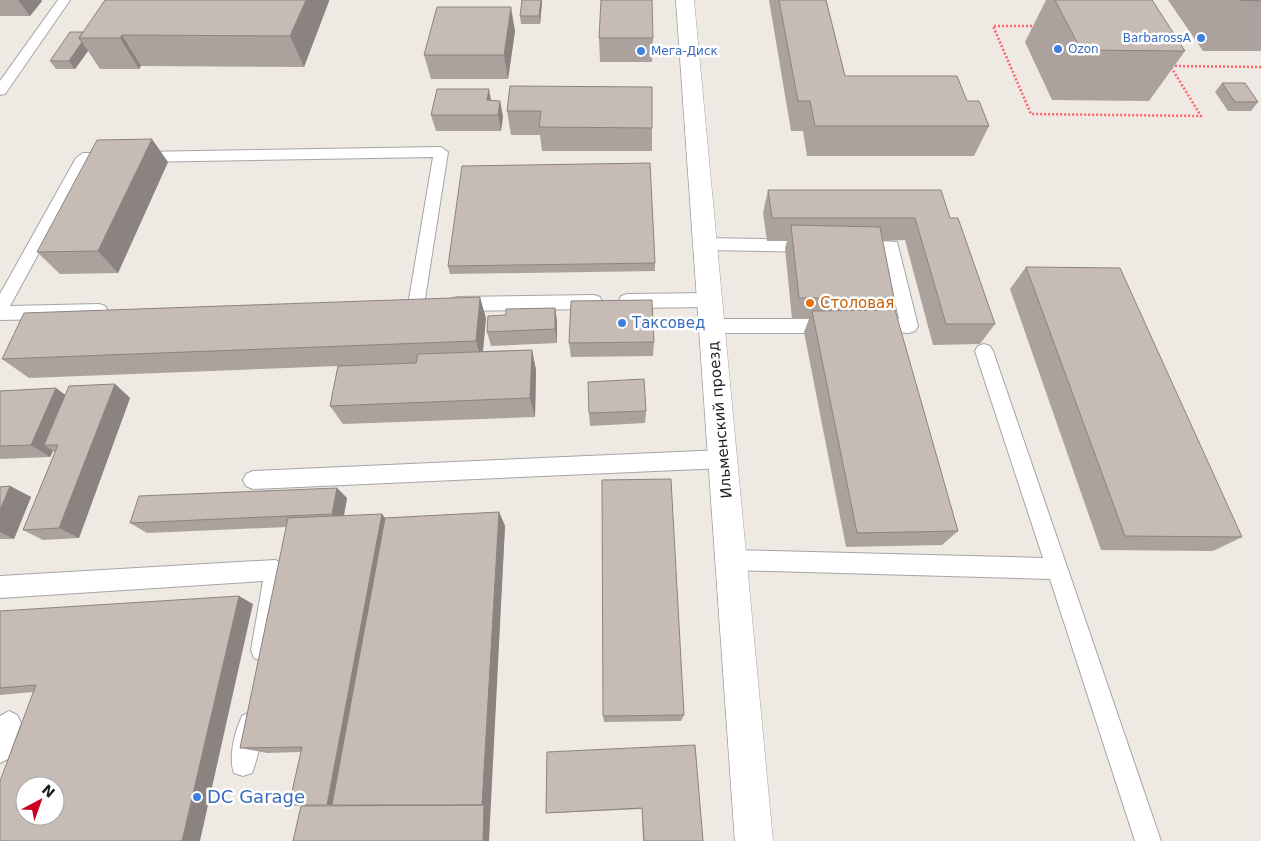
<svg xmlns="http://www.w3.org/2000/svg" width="1261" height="841" font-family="'DejaVu Sans',sans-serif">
<rect width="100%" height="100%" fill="#efe9e3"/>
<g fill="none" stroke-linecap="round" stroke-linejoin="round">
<defs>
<path id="service" d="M58,0H70L5,94L0,95V81Z
M441,147L448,152L424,305L422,310L416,312L410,310L408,305L433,157L139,162L132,157L139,152Z
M83,153H112L119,158L112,163H88L10,306L99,304L105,306L108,311L105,316L99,318L0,320V294L76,158Z
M705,238L812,240L818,242L820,246L818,250L812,252L705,250L699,248L697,244L699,240Z
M859,240L897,242L918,326L915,331L909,333L869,331L866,326L869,321L899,319L884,252L853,250L851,246L853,242Z
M711,293L717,295L719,300L717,305L711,307L627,308L621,306L619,301L621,296L627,294Z
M594,295L600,297L602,302L600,307L594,309L457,311L451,309L449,304L451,299L457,297Z
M712,319H832L838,321L841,326L838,331L832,333H712L706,331L703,326L706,321Z
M984,344L990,346L993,351L1161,841H1135L1050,579L731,570L724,567L721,560L724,553L731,550L1043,558L975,351L978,346Z
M723,450L730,453L733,459L730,465L723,468L253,489L246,486L243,480L246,474L253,471Z
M275,560L282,563L286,570L273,650L270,658L262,661L254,658L251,650L263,581L0,598V576Z
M9,711L17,715L21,723L8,759L0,763V716Z
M250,712L258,716C265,731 258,757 252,773L243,776L234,773C228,757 235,731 242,716Z"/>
<path id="tertiary" d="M676,0H694L773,841H735Z"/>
</defs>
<use href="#service" stroke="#a5a5a5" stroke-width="2"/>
<use href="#tertiary" stroke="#a5a5a5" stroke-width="1"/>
<path stroke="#ff646b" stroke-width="2.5" stroke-dasharray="2 2" stroke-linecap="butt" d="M1036,26H993L1031,114L1201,116L1171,67
M1171,66L1261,67"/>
<use href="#service" fill="#fff" fill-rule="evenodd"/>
<use href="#tertiary" fill="#fff" fill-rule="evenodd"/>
</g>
<path fill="#aba19d" d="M0,0H41L42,1L30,16H0Z
M769,0H826L845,76L967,101L989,126L974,156H807L803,131H791Z
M1046,0H1152L1185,51L1149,101L1052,100L1025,42Z
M1168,0H1261V51H1203Z
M329,1L304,67L141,66L139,69H100L88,51L75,69H56L50,61L83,32Z
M542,2L540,24H521L520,16Z
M515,31L508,79H431L424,55Z
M599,38H653L652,62H600Z
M1222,83L1258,102L1251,111H1228L1215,92Z
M510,86L652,128V151H542L540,135H511L507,111Z
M500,101L503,117L501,131H436L431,115Z
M168,162L118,273L60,274L37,252Z
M768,190L950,218L995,324L980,344L933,345L905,240L882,241L894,298L888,310L958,531L942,545L846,547L804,332L809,319H792L785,248L787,241H767L763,213Z
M655,263V271L450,274L448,266Z
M1026,267L1242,537L1213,551L1101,550L1010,289Z
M555,308L557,322V343L491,346L487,332L506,315Z
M486,318L483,351L532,350L536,370L535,417L343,424L330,406L338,366L29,378L2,359Z
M654,342L653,356L571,357L569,343Z
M115,384L130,398L79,538L43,540L23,530L55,452L53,451L50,457L0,459V391L56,388L65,395Z
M646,411L645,423L590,426L589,413Z
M10,486L31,497L14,539H0V487Z
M337,488L347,498L344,516L382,514L385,518L499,512L505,526L490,806L289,805L301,752L267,753L240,748L287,527L147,533L130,523Z
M253,604L33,692L0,695V611Z
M684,715L681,721L604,722L603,716Z
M547,752L703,841H643L642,809L551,813H546Z"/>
<path fill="#8b837f" d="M18,0H41L42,1L30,16Z
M306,0H329V1L304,67L290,36Z
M541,0H542V2L540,24L539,16Z
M511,7L515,31L508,79L504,55Z
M122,35L141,66L139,69L120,38Z
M82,42L88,51L75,69L69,61Z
M489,89L492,106L487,100Z
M500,101L503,117L501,131L498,115Z
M152,139L168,162L118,273L98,251Z
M480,297L486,318L482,361L476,341Z
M555,308L557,322V343L555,329Z
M532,350L536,370L535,417L530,398Z
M115,384L130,398L79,538L59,528Z
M56,388L73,401L44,445L53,451L50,457L31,445Z
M10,486L31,497L14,539L0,532V510Z
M337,488L347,498L342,525L332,514Z
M499,512L505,526L489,841H483L482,805Z
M382,514L397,533L349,805H327Z
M239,596L253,604L200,841H182Z"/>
<path fill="#c7bbb6" stroke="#8b837f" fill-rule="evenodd" d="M105,0H306L290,36L122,35L120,38H79Z
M522,0H541L539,16H520Z
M601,0H652L653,38H599Z
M779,0H826L845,76H957L967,101H979L989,126H815L810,101H798Z
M1055,0H1152L1185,51L1081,50Z
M1240,0H1261V1Z
M437,7H511L504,55H424Z
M70,32H83L79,38L82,42L69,61H50Z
M1222,83H1245L1258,102H1235Z
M510,86L652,87V128L539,127L541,111H507Z
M437,89H489L487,100L500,101L498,115H431Z
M152,139L98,251L37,252L97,140Z
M650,163L655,263L448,266L462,166Z
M768,190H941L950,218H958L995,324H946L915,218H772Z
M791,225L880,227L894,298H799Z
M1026,267L1120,268L1242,537L1125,536Z
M480,297L476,341L2,359L24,313Z
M652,300L654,342L569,343L571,301Z
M555,308V329L487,332L488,316L506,315V309Z
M895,310L958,531L857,533L812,311Z
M532,350L530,398L330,406L338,366L416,363L418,354Z
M644,379L646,411L589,413L588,382Z
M115,384L59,528L23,530L58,445H44L69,386Z
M56,388L31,445L0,446V391Z
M671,479L684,715L603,716L602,480Z
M10,486L0,510V487Z
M337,488L332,514L130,523L139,496Z
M499,512L482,805H332L385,518Z
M382,514L327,805H289L302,747L240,748L288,518Z
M239,596L182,841H0V781L36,685L0,688V611ZM25,786H55V816H25Z
M695,745L703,841H644L642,808L546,813L547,752Z
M484,805L483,841H293L301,806Z"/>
<g fill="#3f7fe0" stroke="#fff" stroke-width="2">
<circle cx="1201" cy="38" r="5"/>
<circle cx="1058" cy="49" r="5"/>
<circle cx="641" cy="51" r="5"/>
<circle cx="622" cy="323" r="5"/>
<circle cx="197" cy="797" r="5"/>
</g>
<circle fill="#e8710a" stroke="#fff" stroke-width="2" cx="810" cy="303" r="5"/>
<g text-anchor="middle" stroke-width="5" stroke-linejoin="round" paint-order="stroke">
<g font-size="12" fill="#366cbe" stroke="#fff" text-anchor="start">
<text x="1191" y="42" text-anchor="end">BarbarossA</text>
<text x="1068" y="53">Ozon</text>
<text x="651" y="55">Мега-Диск</text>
</g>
<g font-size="15" fill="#c56008" stroke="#fff" text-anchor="start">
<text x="820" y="308">Столовая</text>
</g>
<g font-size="15" fill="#366cbe" stroke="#fff" text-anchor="start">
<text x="632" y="328">Таксовед</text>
</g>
<g font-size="15" fill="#1e1e1e" stroke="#fff">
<text transform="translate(720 420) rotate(-95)" y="5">Ильменский проезд</text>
</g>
<g font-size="18" fill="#366cbe" stroke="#fff" text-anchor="start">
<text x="207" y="803">DC Garage</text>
</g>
</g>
<g transform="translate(40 801) rotate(41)"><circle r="24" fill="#ffffff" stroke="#a5a5a5"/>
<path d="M0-4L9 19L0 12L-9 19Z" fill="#cb001e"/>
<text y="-8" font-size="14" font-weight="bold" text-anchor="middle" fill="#1e1e1e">N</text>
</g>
</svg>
